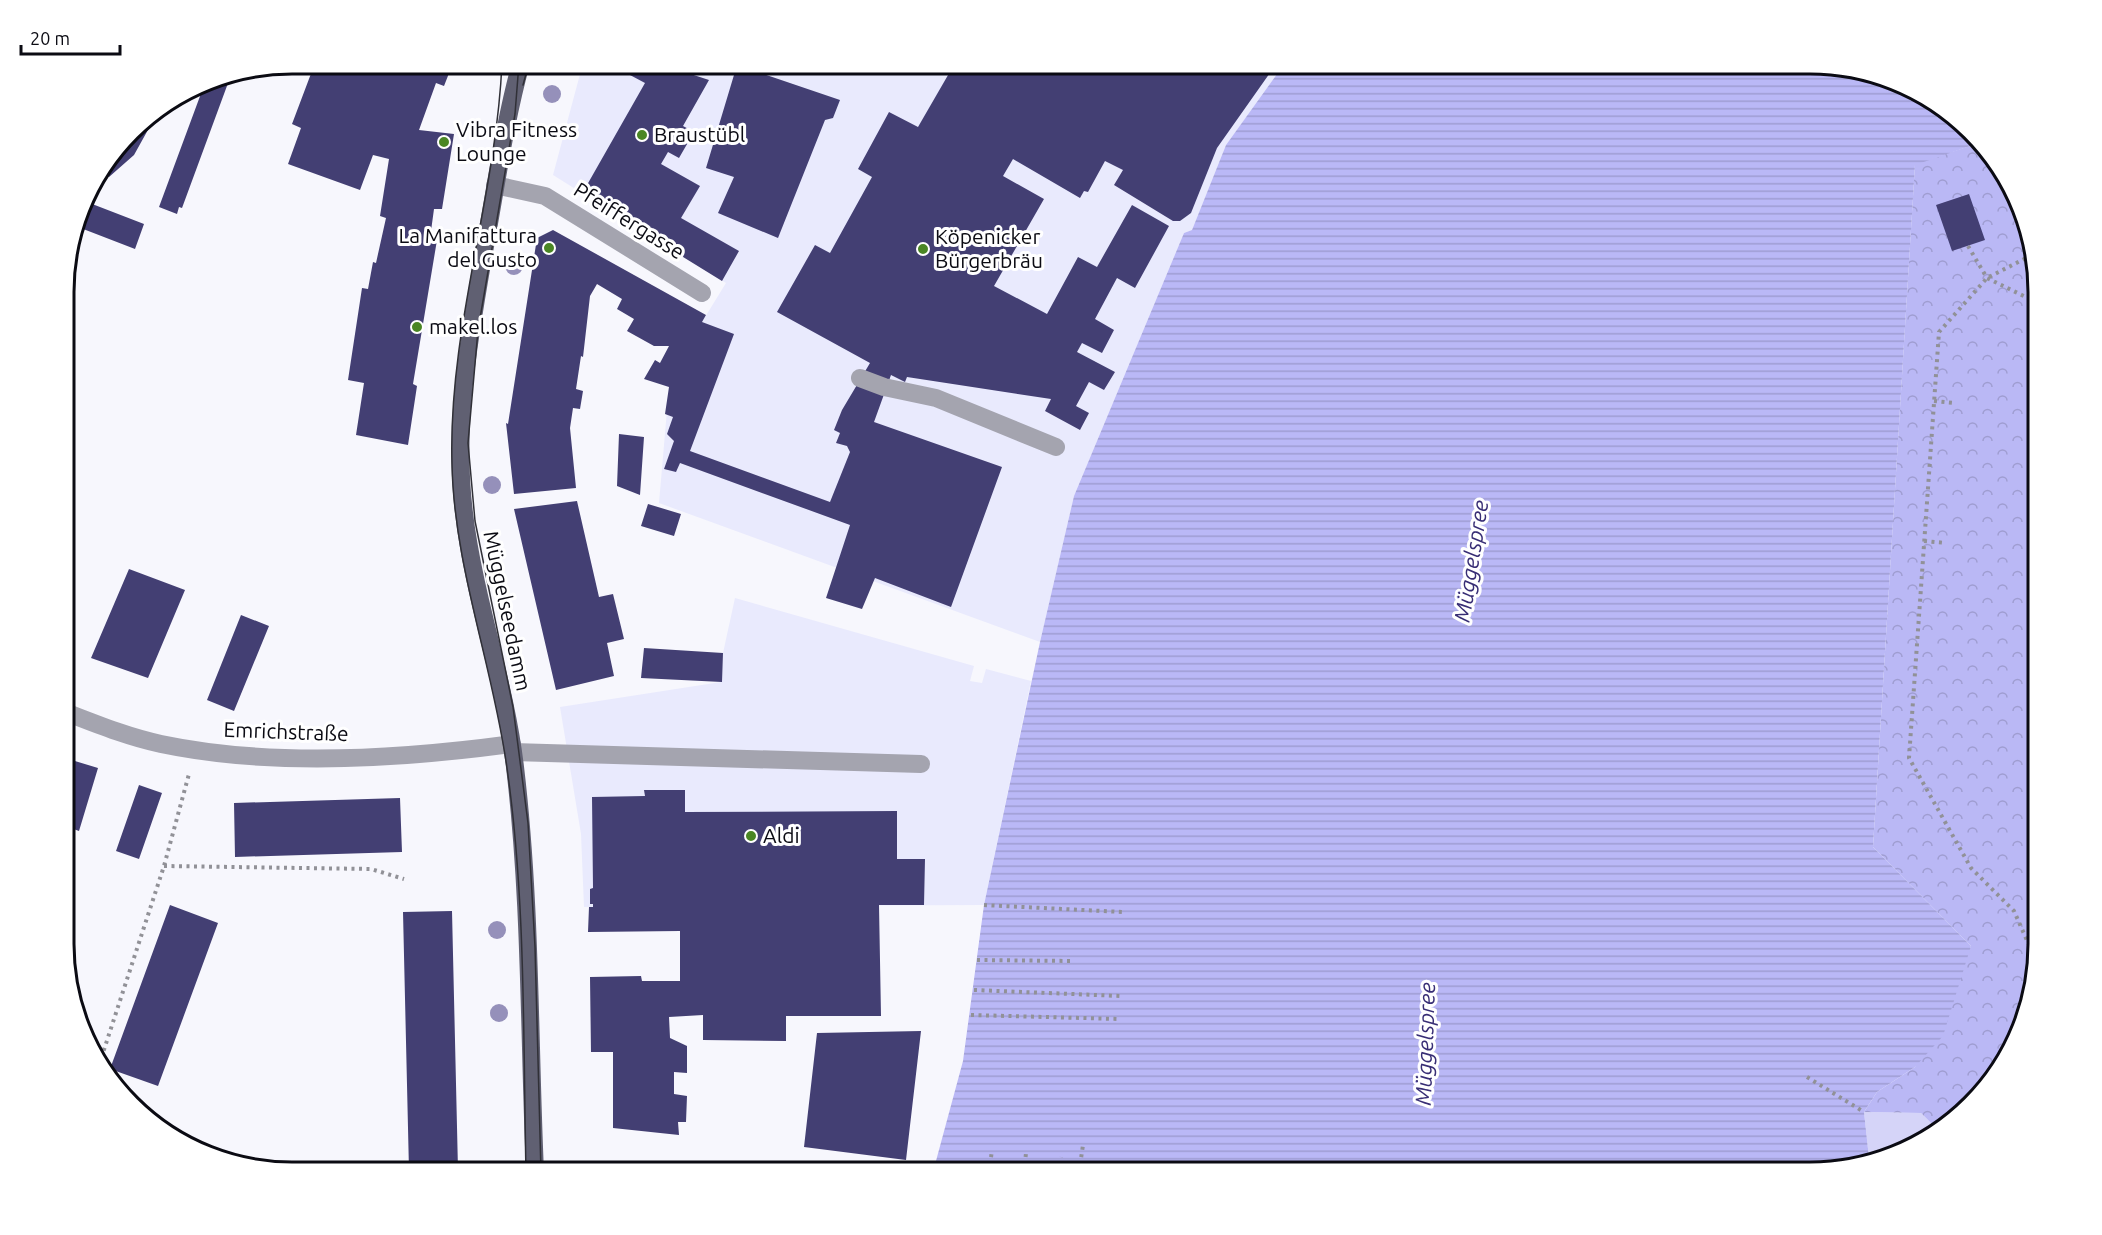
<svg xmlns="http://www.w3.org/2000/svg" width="2102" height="1235" font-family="Ubuntu,sans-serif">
<defs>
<pattern id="forest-crowns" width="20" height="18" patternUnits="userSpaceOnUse" patternTransform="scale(1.5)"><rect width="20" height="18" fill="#bab8f5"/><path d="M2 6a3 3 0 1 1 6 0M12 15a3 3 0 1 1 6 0" fill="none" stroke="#9f9dd1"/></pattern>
<pattern id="water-rules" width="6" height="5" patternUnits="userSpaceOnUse" patternTransform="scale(1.5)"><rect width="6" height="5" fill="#bab8f6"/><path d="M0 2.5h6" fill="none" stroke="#9f9dd2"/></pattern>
</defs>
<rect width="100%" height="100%" fill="#f7f7fd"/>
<path fill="#e9eafd" d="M583,63H1285L1226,145L1192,230L1184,233L1074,496L1040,642L659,503L669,387L702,322L726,283L553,175Z
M735,598L974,666L970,681L982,683L986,669L1031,681L984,905L584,907L581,834L560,707L721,682L723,653Z"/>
<path fill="#d5d4f8" d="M1864,1112L1921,1113L1939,1131L1925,1141L1869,1158Z"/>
<path fill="url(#forest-crowns)" d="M1982,142L2008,177L2038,276L2039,958L2008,1058L1972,1105L1939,1131L1921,1113L1864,1112L1877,1092L1915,1067L1971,946L1873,847L1915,164Z"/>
<path fill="url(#water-rules)" d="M1285,63H1811C1830,66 1852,66 1871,71C1912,83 1956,109 1982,142L1915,165L1873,847L1971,946L1943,1036L1915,1067L1877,1092L1864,1112L1869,1158L1825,1172H933L963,1061L984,905L1040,642L1074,496L1184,233L1192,230L1226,145Z"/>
<path fill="#433f73" d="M315,63H453L444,86L436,83L419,130L454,134L442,209H434L431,231L438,234L413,384L417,386L408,445L356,435L364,383L348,380L362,288L368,289L373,262L376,263L386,218L380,216L389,159L373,155L360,190L288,164L301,128L292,124Z
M637,63H657L709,80L683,126L694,132L679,158L668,152L661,164L700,186L681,218L739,251L722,281L662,244L664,238L583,192L645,83L630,75Z
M955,63H1277L1217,148L1191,213L1180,221H1173L1114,185L1123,170L1105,161L1088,192L1084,191L1080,198L1013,159L1003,176L1044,199L994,286L1047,314L1078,257L1097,267L1132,205L1169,226L1135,288L1117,278L1095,319L1114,330L1102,353L1082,343L1077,352L1115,372L1104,390L1089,382L1076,406L1089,413L1080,430L1045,411L1051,399L907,377L905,382L891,375L874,422L1002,467L951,607L875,578L862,609L826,598L850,525L680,463L676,472L664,469L674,441L667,434L673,417L665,414L669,387L644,379L655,360L660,363L669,346H654L627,331L634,319L617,309L622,299L597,284L590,296L583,357L581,356L576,389L583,391L580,409L573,408L570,428L576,488L514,494L506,423L508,424L537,238L553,230L706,315L702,322L734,334L690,451L830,502L850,452L847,446L836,443L840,433L834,430L842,410L870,363L777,312L815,245L830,253L872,177L858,169L889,112L918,127Z
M737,65L840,100L833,118L825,120L778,238L718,213L734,177L706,168Z
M231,75L182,208L179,207L177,214L159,207L206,80Z
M152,113L149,128L134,155L109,177L104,168L140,120Z
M1969,194L1985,240L1952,251L1936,205Z
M87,202L144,224L135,249L78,227Z
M619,434L644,437L640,495L617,486Z
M577,501L599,597L613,594L624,639L607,643L614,676L556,690L514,509Z
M648,504L681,514L674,536L641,526Z
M65,540L74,543L65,567Z
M129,569L185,590L148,678L91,658Z
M241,615L269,626L234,711L207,700Z
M644,648L723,653L722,682L641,678Z
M65,758L98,768L79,831L65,826Z
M139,785L162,793L139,859L116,851Z
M644,790H685V812L897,811V859H925L924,905H879L881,1016H786V1041L703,1040V1015L669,1017L670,1038L687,1046V1073L674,1072V1094L687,1096L686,1122H678L679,1135L613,1128V1052H591L590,977L641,976L642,981H680V931L588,932L589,907H593V904H590V889L593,888L592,797L645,796Z
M400,798L402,852L235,857L234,803Z
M170,905L218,923L158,1086L110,1069Z
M452,911L458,1170L409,1171L403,912Z
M921,1031L906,1160L804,1147L817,1033Z"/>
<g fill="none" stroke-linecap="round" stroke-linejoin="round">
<path stroke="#919197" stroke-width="4" stroke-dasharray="3 4.5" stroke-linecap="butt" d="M1968,246L1987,278L2038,303
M2032,255L1987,278L1939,332L1909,758L1971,868L2014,911L2029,945L2034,972
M1934,401L1955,403
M1924,541L1946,543
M164,866L371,869L404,879
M984,905L1122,912
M2030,946L2039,951
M977,960L1072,961
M974,990L1121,996
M971,1015L1119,1019
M99,1065L164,866L189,774
M1807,1077L1864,1112
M203,1152L271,1169
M934,1169L953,1172
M989,1172L992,1150
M1024,1172L1026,1153
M1059,1172L1061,1157
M1079,1172L1083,1145"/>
<path stroke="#a4a4af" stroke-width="18" d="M495,185L545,196L702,293
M860,378L884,387L936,398L1056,447
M65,712C96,724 128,737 161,744C270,767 401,759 512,744
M513,752L921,764"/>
<path stroke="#606072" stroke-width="18" d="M521,63C506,117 498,173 488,229C472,323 452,417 464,513C474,599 505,681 515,767C531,901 529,1037 535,1172"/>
<path stroke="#303037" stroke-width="1.5" d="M502,63C496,198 448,328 452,464C454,567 493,666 507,768C526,901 523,1038 526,1172
M519,63L515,114L478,330L468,443L475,521L513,707L528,823L535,947L541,1172
M523,85L529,63"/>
</g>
<g fill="#9590ba">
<circle cx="552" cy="94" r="9"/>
<circle cx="514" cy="266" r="9"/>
<circle cx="492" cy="485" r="9"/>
<circle cx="497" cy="930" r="9"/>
<circle cx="499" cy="1013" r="9"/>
</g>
<g fill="#4a8624" stroke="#fff" stroke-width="2">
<circle cx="642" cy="135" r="6"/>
<circle cx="444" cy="142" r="6"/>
<circle cx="549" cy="248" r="6"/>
<circle cx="923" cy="249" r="6"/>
<circle cx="417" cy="327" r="6"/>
<circle cx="751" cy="836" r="6"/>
</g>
<g text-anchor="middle" stroke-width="6" stroke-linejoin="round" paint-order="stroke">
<g font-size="21" fill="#0b0b13" stroke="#fff" text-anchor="start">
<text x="456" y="137">Vibra Fitness<tspan x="456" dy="24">Lounge</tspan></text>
<text x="654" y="142">Braustübl</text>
<text x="537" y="243" text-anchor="end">La Manifattura<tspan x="537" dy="24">del Gusto</tspan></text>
<text x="935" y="244">Köpenicker<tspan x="935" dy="24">Bürgerbräu</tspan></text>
<text x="429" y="334">makel.los</text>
<text x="763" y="843">Aldi</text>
</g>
<g font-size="21" fill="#0b0b13" stroke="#fff">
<text transform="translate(629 221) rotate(32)" y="7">Pfeiffergasse</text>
<text transform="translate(507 611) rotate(78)" y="7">Müggelseedamm</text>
<text transform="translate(286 732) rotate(2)" y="7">Emrichstraße</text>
</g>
<g font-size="22" font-style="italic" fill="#382e75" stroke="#fff">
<text transform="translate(1471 561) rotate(-81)" y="8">Müggelspree</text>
<text transform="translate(1425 1044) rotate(-88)" y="8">Müggelspree</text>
</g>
</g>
<path d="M0 0H2102V1235H0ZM292 74H1810A218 218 0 0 1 2028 292V944A218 218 0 0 1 1810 1162H292A218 218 0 0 1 74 944V292A218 218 0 0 1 292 74Z" fill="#fff" fill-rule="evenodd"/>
<path fill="none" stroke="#0b0b13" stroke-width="3" d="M292 74H1810A218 218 0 0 1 2028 292V944A218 218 0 0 1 1810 1162H292A218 218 0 0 1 74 944V292A218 218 0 0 1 292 74Z"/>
<path d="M21 45v9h99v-9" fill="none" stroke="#0b0b13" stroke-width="3"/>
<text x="30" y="45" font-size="18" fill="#0b0b13" stroke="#ffffff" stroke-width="4.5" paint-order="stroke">20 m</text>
</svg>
